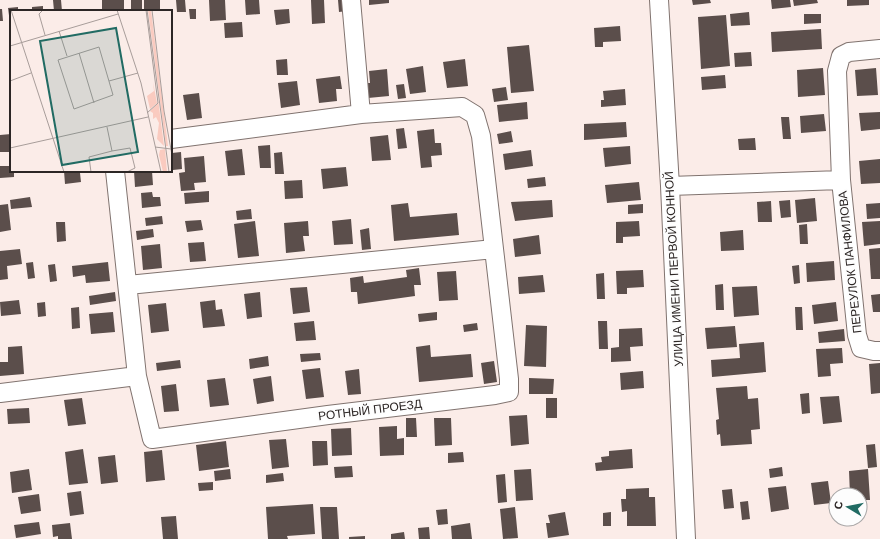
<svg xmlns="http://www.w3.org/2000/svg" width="880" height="539" font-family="'DM Sans',sans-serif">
<rect width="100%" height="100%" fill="#fbece8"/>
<path fill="#5b4e4b" d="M53,0H61L62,11H54Z
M102,0H124V11H102Z
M131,0H142V11H131Z
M144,0H160V11H144Z
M176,0H185L186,12H177Z
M209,0H225L226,20L210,21Z
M245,0H259L260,14L246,15Z
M311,0H324L325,23L312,24Z
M338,0H347V11L339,12Z
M369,0H389V3L369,5Z
M692,0H710L711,3L693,5Z
M771,0H790L791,7L772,9Z
M793,0H817L818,3L794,6Z
M847,0H869V5L847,6Z
M43,6V11H32V7Z
M18,7V11H11L10,23L8,8Z
M0,9H2L3,21H0Z
M189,9H196V19H190Z
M289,9L290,23L276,25L274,10Z
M749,12L750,25L731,26L730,14Z
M804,14H821V23L804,24Z
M726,15L730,66L701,69L698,17Z
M242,22L243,37L225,38L224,23Z
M620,26L621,41L603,42V47H595L594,28Z
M821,29L822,49L772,52L771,32Z
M529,45L534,91L511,93L507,47Z
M751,52L752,66L735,67L734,53Z
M287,59L288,75H277L276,60Z
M465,59L468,86L447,88L443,62Z
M423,66L426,92L410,94L406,69Z
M823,68L825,95L798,97L797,70Z
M876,68L878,95L857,96L855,70Z
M387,69L389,96L368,98L367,83H370L369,71Z
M725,75L726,88L702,90L701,77Z
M340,76L342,89H336L337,101L319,103L316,79Z
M297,81L300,105L281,108L278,83Z
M404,84L406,98L398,99L396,85Z
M506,87L508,100L494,102L492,89Z
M625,89L626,105L601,107V100H604L603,91Z
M199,93L202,118L187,120L183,95Z
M527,102L528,119L499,122L497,105Z
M880,112V129L861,131L859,113Z
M824,114L826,131L801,133L800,116Z
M781,117H789L791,139H783Z
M626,122L627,137L584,140V124Z
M404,128L407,148L398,149L396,129Z
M434,129L435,143H441L442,155L431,156L432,167L421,168L417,131Z
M511,131L513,142L499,144L497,134Z
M11,134V152H0V135Z
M388,135L391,160L372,161L370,137Z
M755,138L756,150H739L738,139Z
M270,145L271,168H260L258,146Z
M630,146L631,164L605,167L603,148Z
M242,149L245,175L228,176L225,151Z
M531,150L533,166L505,170L503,154Z
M181,152L182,169L173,170L172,153Z
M282,152L284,174H275L274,153Z
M204,156L206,182L194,183L195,190L181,191L179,173L185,172L184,158Z
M880,159V183L861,184L859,161Z
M0,166H11V171H14V177L0,178Z
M346,167L348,186L323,189L321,169Z
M64,171H88V172L80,173L81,182L65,184Z
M134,171H152L153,185L135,187Z
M545,177L546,186L528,188L527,179Z
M302,180L303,198L285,199L284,181Z
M639,182L641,200L607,203L605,185Z
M209,191V202L185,204L184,193Z
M152,192L153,197H160L161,206L142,208L141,193Z
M30,197L32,207L11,209L10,200Z
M815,198L817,221L797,223L795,200Z
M552,200L553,217L515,221L511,202Z
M790,200L791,217L781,218L779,201Z
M771,201L772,222H758L757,202Z
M408,203L410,217L457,213L459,235L394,241L391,205Z
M880,203V218L867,219L866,204Z
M8,204L11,230L0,232V205Z
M643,204V213L628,214V205Z
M251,209L252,219L237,220L236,211Z
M162,216L163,224L146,226L145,218Z
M351,219L353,244L334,245L332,221Z
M201,220L203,230L187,232L185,221Z
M255,221L259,256L238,258L234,224Z
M308,221L309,236H303L305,251L286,253L284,223Z
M639,221L640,236L623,237V243H616V222Z
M880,221V244L864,246L862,222Z
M56,222H65L66,241L57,242Z
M807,224L808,244H800L799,225Z
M369,228L371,249L362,250L360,230Z
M153,229L154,237L137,240L136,231Z
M743,230L744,250L721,251L720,232Z
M539,235L541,254L515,257L513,239Z
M204,242L206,261L190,262L188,243Z
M160,244L162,268L143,270L141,246Z
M880,248V279H871L869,249Z
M20,249L22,264L7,266L8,279L0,280V251Z
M834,261L835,280L807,282L806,263Z
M33,262L35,278L28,279L26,263Z
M108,262L110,281L86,283L85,275L73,277L72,266Z
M55,264L57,281L50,282L48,265Z
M799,265L800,283L794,284L792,266Z
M419,268L421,285H414L415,296L358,304L357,292H351L350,278L363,276L364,283L407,277L406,270Z
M643,270L644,287L627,288V294H617L616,271Z
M456,271L458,300L439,301L437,272Z
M604,273L605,299H597L596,274Z
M543,275L545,292L519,294L518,277Z
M723,284L724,310H716L715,285Z
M757,286L759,315L734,317L732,287Z
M307,287L310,312L293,314L290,288Z
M115,292L116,301L90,305L89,296Z
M260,292L262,317L247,319L244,294Z
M880,294V312H873L871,295Z
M19,300L21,314L1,316L0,302Z
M215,300L216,310L222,309L225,326L203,328L200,302Z
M45,302L46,316L38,317L37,303Z
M836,302L838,321L814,324L812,305Z
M166,303L169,331L151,333L148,305Z
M79,307L80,328L72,329L71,308Z
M795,307H802L803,330H796Z
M113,312L115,332L91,334L89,314Z
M437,312V320L419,322L418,314Z
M314,321L316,340L296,341L294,323Z
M598,321H607L608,349H599Z
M477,323L478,330L464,332L463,325Z
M526,325L547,326L546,367L524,366Z
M735,326L737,347L707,349L705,328Z
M642,328L643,346L630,347L631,361L611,362V348L619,347V329Z
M844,329L845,341L819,343L818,332Z
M764,342L766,372L712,377L711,360L740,358L739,344Z
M430,345L431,357L471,354L473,377L419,382L416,347Z
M22,346L24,374L0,376V362H8V347Z
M842,348L843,363L830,364L831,376L818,377L816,349Z
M320,353L321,360L301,362L300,354Z
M268,356L269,366L250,369L249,359Z
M180,360L181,368L157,371L156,363Z
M494,361L497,382L484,384L481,363Z
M880,363V393L871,394L869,364Z
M320,368L324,397L306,399L302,370Z
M359,369L361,394L348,395L345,371Z
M643,371L644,388L621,390L620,373Z
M271,376L274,401L257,404L253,379Z
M225,378L229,405L210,407L207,380Z
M529,378L554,379L553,394H529Z
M176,384L179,411L164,412L161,386Z
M747,386L748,399L758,398L760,429L751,430L752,444L721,446L720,434L717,435L716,420L719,419L716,388Z
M809,393L810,413L802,414L800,394Z
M839,396L842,422L823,424L820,397Z
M82,398L86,424L68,426L64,400Z
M546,398H557V418H546Z
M29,408L30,423L8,424L7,409Z
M527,415L529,444L511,446L509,416Z
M406,418H416L417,437H406Z
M434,418H451L452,445L435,446Z
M397,426V439L404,438V455L380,456L379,427Z
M351,428L352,455L332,456L331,429Z
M286,439L289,467L272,469L269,440Z
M226,441L229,467L199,471L196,445Z
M312,441H327L328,465L313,466Z
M875,444L877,467L868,468L866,445Z
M83,449L88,483L69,485L65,452Z
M632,449L633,468L596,471L595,463L602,462L601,457L609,456V451Z
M162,450L165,480L146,482L144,452Z
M463,452L464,462L448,463V453Z
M115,455L118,482L101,484L98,457Z
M352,466L353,477L335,478L334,467Z
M782,467L783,476L770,478L769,469Z
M29,469L32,490L12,493L10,472Z
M230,469L231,479L215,481L214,471Z
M531,469L533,500L516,501L514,470Z
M868,469L870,500H860V495H850L849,471Z
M283,473L284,481L266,483V475Z
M505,474L507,502L498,503L496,475Z
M828,481L831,503L814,505L811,483Z
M213,482V490L199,491L198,483Z
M786,486L789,509L771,512L768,488Z
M649,488V497H655L656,526H627V511L622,512L621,499H626V489Z
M732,489L734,508L724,509L722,490Z
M81,491L84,514L70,516L67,493Z
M39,494L41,511L21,514L18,497Z
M748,501L750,519L742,520L740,502Z
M313,504L315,534L287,536L288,539H268L266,507Z
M320,507H337L339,539H322Z
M515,507L518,538L503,539L500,509Z
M447,509L448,524L438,525L436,510Z
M565,512L569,535L548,538L546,523H550L548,515Z
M611,512V526H603V513Z
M176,516L178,539H163L161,517Z
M39,522L41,534L16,538L14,525Z
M70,523L72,539H58V536L53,537L52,525Z
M470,523L472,539H452L451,526Z
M429,527L430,539H419L418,528Z
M404,532L405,539H391V534Z
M365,536V539H349V537Z"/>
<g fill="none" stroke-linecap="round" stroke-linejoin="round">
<defs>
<path id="minor" d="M351,0L361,114
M659,0L670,186L686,539
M115,171L137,376L152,439L328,415L495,395L509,392V379L481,136L475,115L462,107L361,114L171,139
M841,180L857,335L861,348L874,351H880
M670,186L841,180L837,71L841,56L849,52L880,49
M128,285L494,249
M0,393L137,376"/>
</defs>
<use href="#minor" stroke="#80736f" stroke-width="20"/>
<use href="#minor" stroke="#fff" stroke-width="18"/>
</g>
<g text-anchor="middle" stroke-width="4" stroke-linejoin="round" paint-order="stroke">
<g font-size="12" fill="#2c2625" stroke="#fdfdfd">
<text transform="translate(850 262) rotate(-96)" y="4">ПЕРЕУЛОК ПАНФИЛОВА</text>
<text transform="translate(674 269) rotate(-93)" y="4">УЛИЦА ИМЕНИ ПЕРВОЙ КОННОЙ</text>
<text transform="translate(370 410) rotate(-7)" y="4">РОТНЫЙ ПРОЕЗД</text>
</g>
</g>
<g transform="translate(10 10)">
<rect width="162" height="162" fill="#fbece8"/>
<path d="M138,0H141L158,136H156ZM143,72L147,93L140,99L137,86L144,81ZM147,81L154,136L147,129L149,113L146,107L143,109V103L140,101L148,93ZM155,139L157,162H153L149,145L150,140Z" fill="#facbc0"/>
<path fill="none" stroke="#a89d9a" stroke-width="1" d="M1,0L54,162M33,0L29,4L35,25M107,0L131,73L151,162M136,0L148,93L137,103M137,0L159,162M142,0L154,101L162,145M49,21L57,46M0,36L108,4M89,37L103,85L64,99L48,50ZM69,43L84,93M0,71L21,63M99,71L128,63M97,117L102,141L120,138L125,158L117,162M145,137L161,139M0,138L138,107M81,162L79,147L102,141"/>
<path fill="#216b63" fill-opacity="0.15" stroke="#216b63" stroke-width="2" d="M106,18L128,142L52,155L30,31Z"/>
<rect width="162" height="162" fill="none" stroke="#2c2625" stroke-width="2"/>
</g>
<g transform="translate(848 507) rotate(280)"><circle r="19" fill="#fdfdfd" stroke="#a9a7a7"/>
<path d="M0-3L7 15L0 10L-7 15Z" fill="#216b63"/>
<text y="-6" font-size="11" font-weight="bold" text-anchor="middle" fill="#2c2625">С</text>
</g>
</svg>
